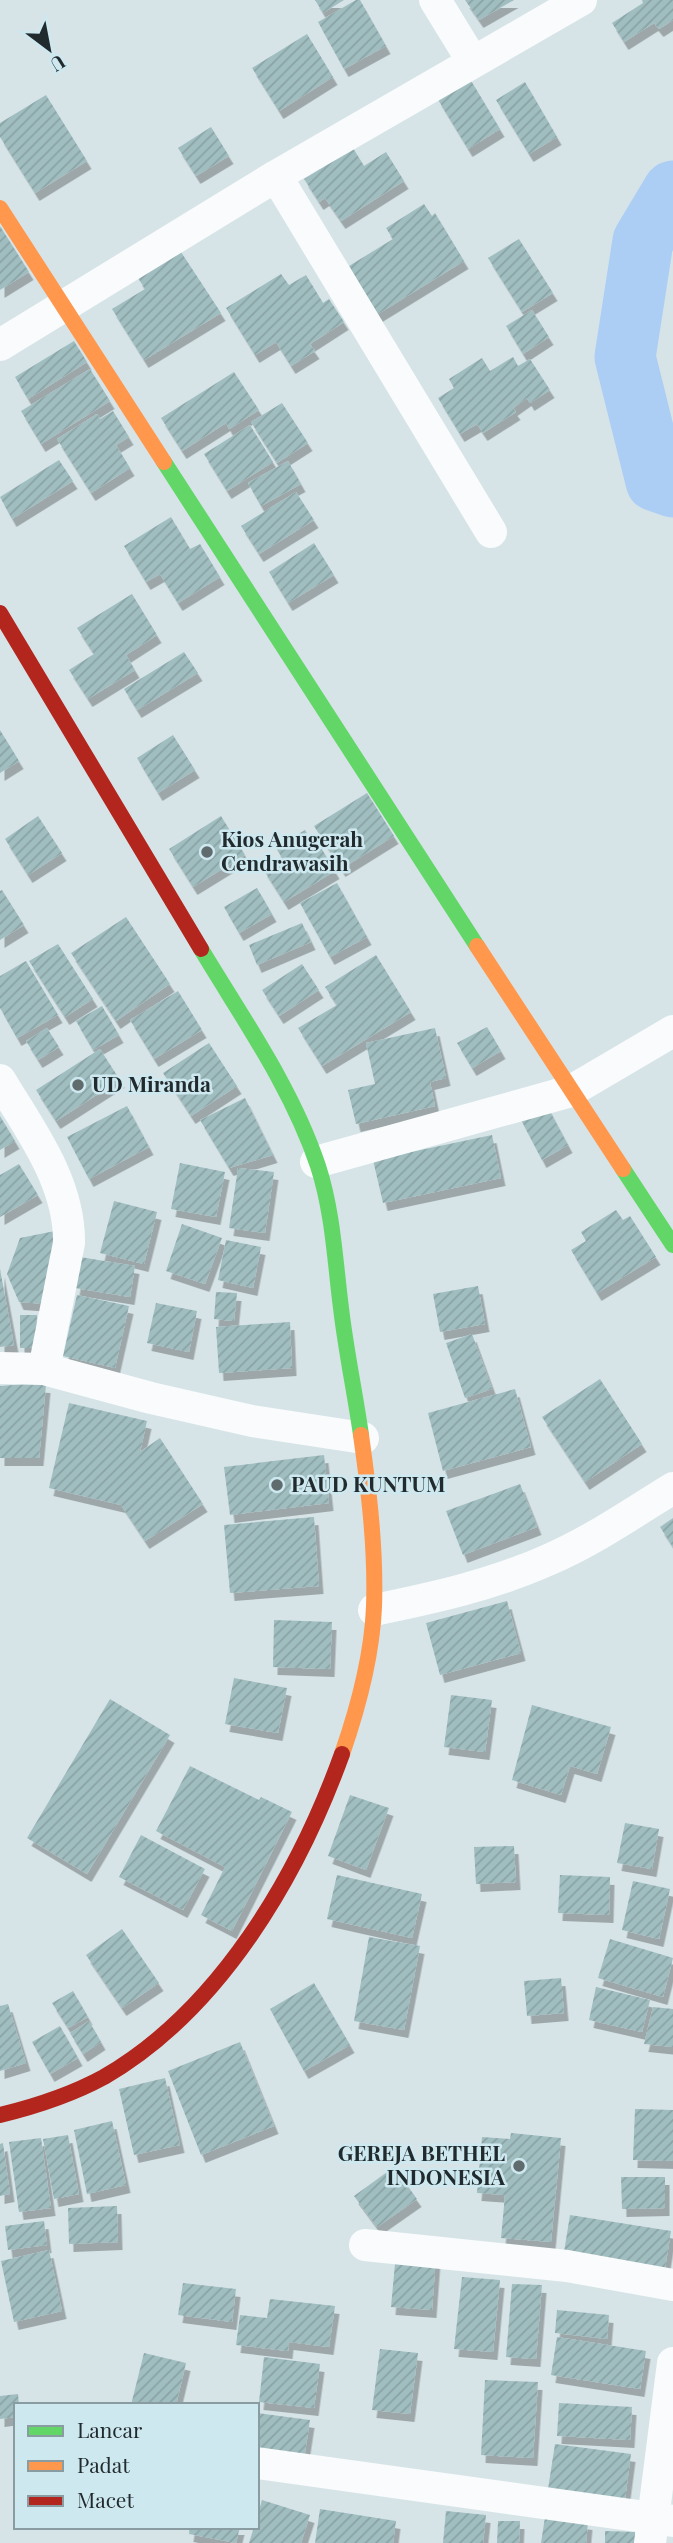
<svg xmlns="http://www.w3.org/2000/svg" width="673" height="2543" font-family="'Playfair Display',serif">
<defs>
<pattern id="building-hatch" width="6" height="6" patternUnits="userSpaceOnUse" patternTransform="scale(1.75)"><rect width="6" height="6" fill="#a0bec0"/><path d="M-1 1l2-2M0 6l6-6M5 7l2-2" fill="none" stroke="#8aa3a5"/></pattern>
<filter id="shadow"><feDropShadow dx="4.5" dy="8" stdDeviation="0" flood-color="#0004"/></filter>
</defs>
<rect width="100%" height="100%" fill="#d6e4e8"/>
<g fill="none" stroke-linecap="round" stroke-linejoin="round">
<path stroke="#adcef4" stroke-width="61" d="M673,191L643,241L625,357L656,481L673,487"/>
</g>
<path fill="url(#building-hatch)" filter="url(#shadow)" d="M315,0H344L323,13Z
M356,0H360L386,46L344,69L318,22Z
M465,0H514L479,20Z
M642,0H673V20L659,29L654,23L624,42L612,23L643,3Z
M307,34L333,77L279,111L252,68Z
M470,79L500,129L468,149L437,98Z
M525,82L557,137L529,154L496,100Z
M46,95L87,161L35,193L0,137V123Z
M211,127L229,156L196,176L178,148Z
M353,148L364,166L386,152L404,181L341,221L325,198L319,202L304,179Z
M424,204L432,216L435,213L464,261L378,314L349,266L393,239L386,228Z
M0,226L29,272L0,290Z
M519,239L553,293L522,312L488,258Z
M181,252L221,313L144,360L112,309L145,289L138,278Z
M281,274L289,285L306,275L323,303L329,299L344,322L310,344L315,351L291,366L276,342L255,355L226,308Z
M532,310L549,337L523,354L506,326Z
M74,341L87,362L28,399L15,377Z
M513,357L518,366L530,359L550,390L530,403L527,398L513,408L516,412L483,433L477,424L460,434L438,398L454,388L449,379L482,358L490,371Z
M90,369L110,401L41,444L21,411Z
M234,372L259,410L229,429L226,423L182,451L161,418Z
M282,403L308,443L277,463L251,422Z
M113,411L129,437L116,445L130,468L91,493L57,439L97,414L100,419Z
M250,425L273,462L227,491L204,454Z
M59,460L73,481L12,519L0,497Z
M288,461L301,484L261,506L248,483Z
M296,492L314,520L259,554L241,526Z
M171,517L190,549L200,544L220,577L178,603L160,574L146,582L124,546Z
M314,543L334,575L288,603L269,572Z
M132,594L157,635L126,655L135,670L88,699L69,670L94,654L77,628Z
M184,652L198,673L137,710L124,689Z
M0,730L19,761L0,773Z
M173,735L195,770L158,793L137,758Z
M367,793L394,836L341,869L314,826Z
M38,816L62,853L28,875L5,839Z
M221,816L245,855L193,887L169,849Z
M305,830L311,840L315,838L335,871L284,902L263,869L282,858L276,848Z
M337,883L367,937L330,957L300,903Z
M257,888L272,914L239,933L224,907Z
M2,890L24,925L0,940V891Z
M126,917L170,984L116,1021L71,953Z
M302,923L311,942L257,965L249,945Z
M58,944L93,999L65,1017L29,961Z
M376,955L411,1012L322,1066L298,1028L337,1005L325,987Z
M26,961L58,1015L17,1038L0,1008V976Z
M302,964L319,990L279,1016L262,990Z
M178,991L202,1030L154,1059L130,1020Z
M102,1006L119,1035L93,1050L76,1021Z
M487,1027L501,1051L472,1068L457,1043Z
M47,1028L59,1047L38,1060L26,1041Z
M435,1028L446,1078L430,1082L435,1106L356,1124L348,1090L375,1084L366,1043Z
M209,1043L237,1086L191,1116L163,1073Z
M100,1049L120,1080L56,1121L36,1090Z
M245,1098L273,1155L229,1168L200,1120Z
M546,1104L568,1145L542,1160L520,1118Z
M127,1106L149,1147L89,1179L67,1137Z
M0,1116L15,1141L0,1150Z
M492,1135L501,1178L383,1203L373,1160Z
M180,1163L225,1172L216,1217L171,1209Z
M19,1164L38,1195L0,1217V1175Z
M238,1168L274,1172L265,1233L229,1228Z
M114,1201L157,1212L144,1264L100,1253Z
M616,1210L623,1220L630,1216L656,1257L597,1293L571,1250L586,1241L581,1232Z
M182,1224L222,1238L205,1284L166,1271Z
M55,1231L47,1304L19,1302L7,1274L20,1238Z
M226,1240L261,1247L253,1288L218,1280Z
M80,1257L135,1266L130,1297L75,1288Z
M0,1269L14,1345L0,1347Z
M478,1286L485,1324L440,1332L433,1294Z
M216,1292L237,1293L234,1321L214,1319Z
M77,1295L129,1306L115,1368L63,1356Z
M156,1303L197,1311L189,1352L147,1343Z
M20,1315H37L36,1348H20Z
M290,1322L292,1368L219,1373L216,1327Z
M472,1334L492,1389L465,1398L446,1343Z
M600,1379L642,1444L585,1482L542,1417Z
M26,1384L46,1385L39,1458H0V1386Z
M515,1389L531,1447L443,1471L428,1413Z
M69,1403L147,1421L140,1452L160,1438L203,1504L145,1541L121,1505L49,1488Z
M324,1455L329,1503L230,1515L224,1467Z
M520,1484L537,1527L463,1555L446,1511Z
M314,1517L319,1586L230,1593L224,1525Z
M673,1518V1547L660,1527Z
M507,1601L521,1653L440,1675L426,1623Z
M274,1620L332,1622L330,1669L273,1667Z
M234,1678L287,1688L278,1733L225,1724Z
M451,1695L492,1700L485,1752L444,1747Z
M110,1699L170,1735L87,1874L27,1838Z
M532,1705L611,1727L597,1774L570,1766L561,1795L512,1780Z
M190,1766L259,1800L261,1797L292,1812L232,1931L201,1915L225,1867L156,1831Z
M350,1795L389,1808L366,1870L328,1856Z
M625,1823L659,1829L652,1869L617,1863Z
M141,1835L205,1869L183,1910L119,1877Z
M514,1846L516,1882L476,1884L474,1847Z
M337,1875L422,1894L412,1938L327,1919Z
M560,1875L610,1877L609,1915L558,1913Z
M633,1881L670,1889L659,1939L622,1930Z
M122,1929L159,1983L122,2008L86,1955Z
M369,1937L420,1946L404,2030L354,2021Z
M610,1939L673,1958L663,1997L598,1978Z
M561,1978L564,2013L527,2016L524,1981Z
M314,1983L350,2045L304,2071L270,2009Z
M596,1987L650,2000L642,2032L589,2020Z
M73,1991L88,2017L68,2028L52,2003Z
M8,2004L26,2063L0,2071V2006Z
M653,2007L673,2009V2047L644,2044Z
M89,2021L101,2042L83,2054L70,2033Z
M60,2026L78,2058L50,2074L32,2042Z
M240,2042L274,2126L201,2155L168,2071Z
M165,2078L180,2145L134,2155L119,2089Z
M635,2109L673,2110V2161L633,2160Z
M112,2121L126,2185L87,2194L74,2130Z
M511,2133L561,2138L551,2242L501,2238L505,2195L477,2193L482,2137L510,2139Z
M68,2135L79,2194L54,2199L43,2139Z
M41,2138L51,2208L19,2212L9,2142Z
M3,2143L10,2194L0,2196V2144Z
M394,2167L417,2199L377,2227L354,2196Z
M621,2177H665V2208L622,2209Z
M117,2206L118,2242L69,2244L68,2208Z
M570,2215L671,2231L665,2268L564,2252Z
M44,2221L47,2245L8,2250L5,2226Z
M49,2250L62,2311L14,2322L1,2261Z
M396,2253L436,2256L432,2310L391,2307Z
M462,2277L500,2280L493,2352L454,2349Z
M183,2283L236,2289L232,2322L178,2315Z
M512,2284L542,2285L536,2359L506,2357Z
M270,2299L335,2306L329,2347L289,2342L288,2351L236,2345L240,2315L267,2318Z
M557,2310L609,2315L607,2339L555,2333Z
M557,2337L646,2351L640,2389L551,2375Z
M380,2349L418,2353L410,2414L372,2410Z
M144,2353L186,2363L176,2405H131Z
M264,2357L320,2364L314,2408L259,2402Z
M485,2380L538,2382L533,2458L481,2455Z
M18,2394L19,2405H16V2417L0,2419V2396Z
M559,2403L632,2407L630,2440L557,2436Z
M257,2413L310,2420L304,2459L257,2452Z
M555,2444L631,2454L625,2499L548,2489Z
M262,2500L310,2515L301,2543H249L254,2527H257V2517Z
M320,2509L396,2521L393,2543H315Z
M446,2511L486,2515L483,2543H443Z
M545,2517L588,2522L586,2543H541Z
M498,2521H520L519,2543H497Z
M190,2527H240L236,2543L189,2534Z
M605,2531L635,2532V2543H605Z"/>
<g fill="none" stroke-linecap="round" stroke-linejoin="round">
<path stroke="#f9fbfc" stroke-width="32" d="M435,0L473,62
M276,176L491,532
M0,345L276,176L581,0
M0,1080C30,1130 70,1182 69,1243L44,1369
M316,1162L571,1091L673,1031
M0,1368L44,1369L151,1398L252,1421L363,1438
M374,1610C433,1598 492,1585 548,1560C592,1541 633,1513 673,1488
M365,2245L567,2266L673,2285
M257,2463L673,2521
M650,2543L673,2363"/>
<path stroke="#63d668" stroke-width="16" d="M164,462L477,946
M201,949C243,1019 292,1088 318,1166C333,1212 335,1261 341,1308C346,1351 355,1393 361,1435
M623,1169L673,1245"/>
<path stroke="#ff974d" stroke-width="16" d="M0,208L164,462
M477,946L623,1169
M342,1754C358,1708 372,1655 374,1607C376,1549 369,1492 361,1435"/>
<path stroke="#b3261e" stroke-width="16" d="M0,613L201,949
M0,2115C37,2106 71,2095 104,2077C220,2010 298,1876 342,1754"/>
</g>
<g fill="#606b6e" stroke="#cee8f0" stroke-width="2.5">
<circle cx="207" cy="852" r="7"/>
<circle cx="78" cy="1085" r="7"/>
<circle cx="277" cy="1485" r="7"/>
<circle cx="519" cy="2166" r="7"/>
</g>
<g text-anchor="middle" stroke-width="5" stroke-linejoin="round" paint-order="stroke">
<g font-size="21" font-weight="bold" fill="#212a2d" stroke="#cee8f0" text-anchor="start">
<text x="221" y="847">Kios Anugerah<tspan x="221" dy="24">Cendrawasih</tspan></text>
<text x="92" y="1092">UD Miranda</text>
<text x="291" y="1492">PAUD KUNTUM</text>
<text x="505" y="2161" text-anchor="end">GEREJA BETHEL<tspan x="505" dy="24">INDONESIA</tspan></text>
</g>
</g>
<rect x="14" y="2403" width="245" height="126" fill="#cee8f0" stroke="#899ca2" stroke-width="2"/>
<rect x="28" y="2426" width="35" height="10" fill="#63d668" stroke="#899ca2" stroke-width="2"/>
<text x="77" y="2438" font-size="21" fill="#212a2d">Lancar</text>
<rect x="28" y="2461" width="35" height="10" fill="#ff974d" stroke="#899ca2" stroke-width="2"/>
<text x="77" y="2473" font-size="21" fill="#212a2d">Padat</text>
<rect x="28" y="2496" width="35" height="10" fill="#b3261e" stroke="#899ca2" stroke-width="2"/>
<text x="77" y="2508" font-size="21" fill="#212a2d">Macet</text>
<g transform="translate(49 49) rotate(148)" stroke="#cee8f0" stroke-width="5" paint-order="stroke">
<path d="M0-5L12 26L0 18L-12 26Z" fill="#212a2d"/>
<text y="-10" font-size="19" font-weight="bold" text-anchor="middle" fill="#212a2d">U</text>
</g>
</svg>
